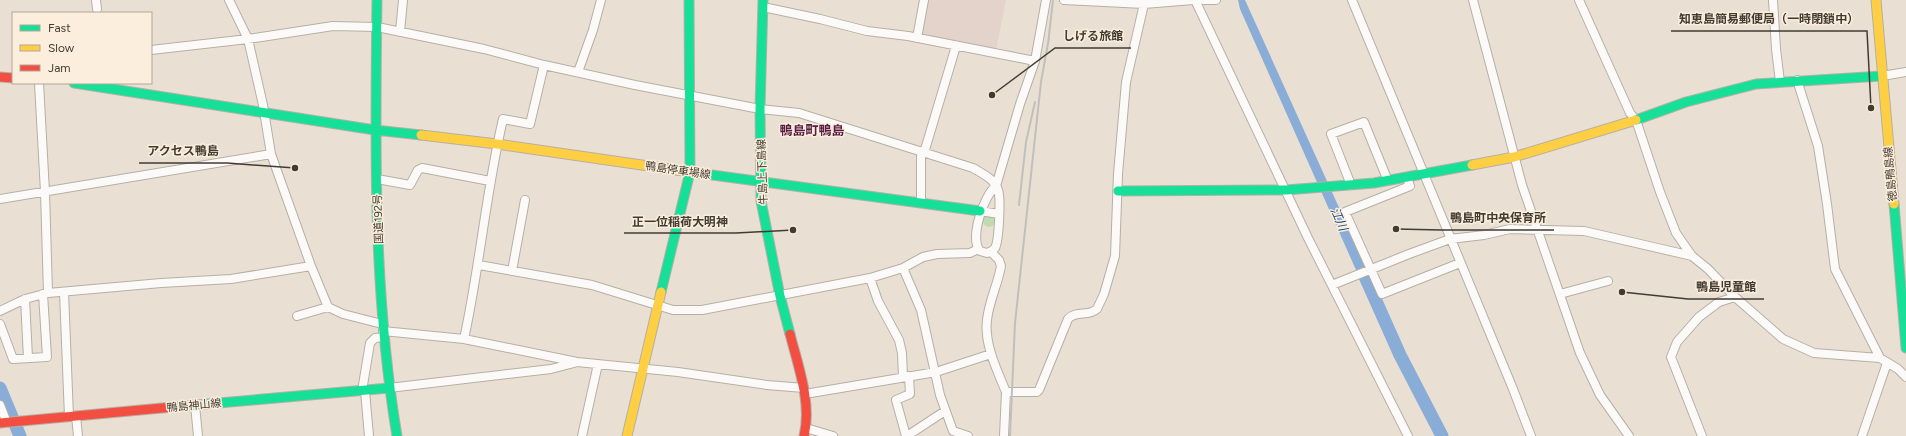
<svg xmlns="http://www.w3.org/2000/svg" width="1906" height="436" font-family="Figtree,'Noto Sans JP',sans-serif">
<rect width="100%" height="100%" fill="#e9e0d3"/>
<path fill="#e4d3ca" d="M926,0H1006L996,51L920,36Z"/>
<path fill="#c2dab0" d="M983 221a6 6 0 1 1 12 0a6 6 0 1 1-12 0Z"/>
<path fill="#8aadd8" d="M1238,0H1245L1375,287L1364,288L1240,9Z"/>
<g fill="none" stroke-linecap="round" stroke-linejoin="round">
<path stroke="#8aadd8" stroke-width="13" d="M1363,272L1400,355L1442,436
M0,388L20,436"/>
<defs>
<path id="street" d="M96,0L97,9
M229,0L248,39L263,105L271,154L311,266L328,307L343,314L382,324
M1064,0L1144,4L1193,0
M1195,0L1308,238L1408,436
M1203,0H1216
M1352,0L1513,389L1531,436
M1473,0L1522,185L1580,353L1600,395L1629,436
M1579,0L1630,113L1636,120L1660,192L1676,233L1692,256L1708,269L1735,297L1783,339L1814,353L1880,358L1898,369L1906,377
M1773,0L1776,49L1780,82
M763,7L820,19L867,31L908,36L1035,61
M400,32L403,0
M917,38L924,0
M151,50L248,39L333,26L377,27L484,49L544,65L635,85L760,109L799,113L973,168C981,173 995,179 998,190C1001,198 999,241 995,248C993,251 990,252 987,253L980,251C969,238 984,195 996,186L1020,104L1035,61L1046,0
M578,72L593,30L601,0
M1882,76L1906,72
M1797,80L1818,146L1827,204L1835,269L1880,358
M39,83L45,192L48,293
M921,151V202
M924,153L956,46
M1407,178L1410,186L1345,212L1382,294L1460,263
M377,179L410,185L418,170L422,168L490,181
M1351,185L1331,134L1364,122L1388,181
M0,199L271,154
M980,211L999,214
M991,252L999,260L1001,266C998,284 989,301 987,320C984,344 997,370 1006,392H1037L1039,390L1068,319C1076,310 1088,317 1097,309L1104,294L1115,256L1118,174L1126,82L1144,4
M479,265L592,285L673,310H702L870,278L903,268L923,257L937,254L970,253L978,249
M903,268L921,310L940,395L953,431L968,436
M512,271L525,200
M870,278L878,301L899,340L902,353L903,377
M1332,285L1409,254L1450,239L1484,235L1510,229L1584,231L1692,256
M64,292L69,417
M1560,294L1608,281
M25,299L28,358
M0,311L25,299L48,293L161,283L231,279L311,266
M297,316L328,307
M0,324L13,359L47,357L43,294
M383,331L464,339L577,362L678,372L767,385L804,388
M464,339C480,266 486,191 503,119L530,124L544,65
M389,388L551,369L574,363
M362,391L370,343L375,338L383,337
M365,391L369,436
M805,394L936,372L991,354
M0,405L7,423
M195,405L198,436
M76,416L78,436
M806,428L833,436
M582,436L598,364
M906,436L896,400L910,394L909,376
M907,436L945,411
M1004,436L1006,392
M1702,436L1671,357L1677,342L1699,317L1719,302L1735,297
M1862,436L1887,363"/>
<path id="fast" d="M377,0C375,145 373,292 397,436
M763,0L760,109L761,201L780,296L790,334
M74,83L375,130L421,135
M1636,120L1686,102L1756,84L1882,76
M690,172L980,211
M1118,191L1286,190L1374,183L1472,165
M1894,204L1906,348
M661,292L690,172L689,0
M173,407L389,388"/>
<path id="slow" d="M1876,0L1894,204
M421,135L497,144L690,172
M1472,165L1514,157L1636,120
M627,436L661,292"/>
<path id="jam" d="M0,77L13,78
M790,334C798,366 812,403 804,436
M0,423L173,407"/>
</defs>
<use href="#street" stroke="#b6afa5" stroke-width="10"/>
<use href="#fast" stroke="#b6afa5" stroke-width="11"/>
<use href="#slow" stroke="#b6afa5" stroke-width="11"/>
<use href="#jam" stroke="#b6afa5" stroke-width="11"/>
<use href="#street" stroke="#fcfaf8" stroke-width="8"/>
<use href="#fast" stroke="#16e098" stroke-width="9"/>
<use href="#slow" stroke="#ffcf43" stroke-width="9"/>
<use href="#jam" stroke="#f24e42" stroke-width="9"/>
<path stroke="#c1bfbc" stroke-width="2" d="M1048,44L1053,0
M1019,205L1026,142L1035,102
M1010,436L1015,323L1041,82L1049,38"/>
</g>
<g text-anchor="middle" stroke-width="3" stroke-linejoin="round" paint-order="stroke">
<g font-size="11" fill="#413b32" stroke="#fceedc">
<text transform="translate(678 170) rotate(8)" y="4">鴨島停車場線</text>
<text transform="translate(762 172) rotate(-92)" y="4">牛島上下島線</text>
<text transform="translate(1890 174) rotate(-95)" y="4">徳島鴨島線</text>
<text transform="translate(378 219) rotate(-92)" y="4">国道192号</text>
<text transform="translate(194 405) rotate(-5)" y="4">鴨島神山線</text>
</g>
<g font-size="12" font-style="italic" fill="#0d4481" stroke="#fceedc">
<text transform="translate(1339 219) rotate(66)" y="4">江川</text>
</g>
<g font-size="13" font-weight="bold" fill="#571d45" stroke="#fceedc">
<text x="812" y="135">鴨島町鴨島</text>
</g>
</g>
<path fill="none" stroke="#413b32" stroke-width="1.5" d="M1871 108L1867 31H1671M992 95L1055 48H1131M295 168L227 163H139M1396 229L1442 230H1554M793 230L736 233H624M1622 292L1688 299H1764"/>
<g fill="#413b32" stroke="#fceedc" stroke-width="1.5">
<circle cx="1871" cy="108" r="4"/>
<circle cx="992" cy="95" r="4"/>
<circle cx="295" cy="168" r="4"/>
<circle cx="1396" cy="229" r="4"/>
<circle cx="793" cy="230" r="4"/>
<circle cx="1622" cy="292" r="4"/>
</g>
<g font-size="12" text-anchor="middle" font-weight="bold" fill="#413b32" stroke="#fceedc" stroke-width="3" stroke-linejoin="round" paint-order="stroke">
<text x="1769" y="23">知恵島簡易郵便局（一時閉鎖中）</text>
<text x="1093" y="40">しげる旅館</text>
<text x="183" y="155">アクセス鴨島</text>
<text x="1498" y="222">鴨島町中央保育所</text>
<text x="680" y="226">正一位稲荷大明神</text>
<text x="1726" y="291">鴨島児童館</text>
</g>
<rect x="12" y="12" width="140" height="72" fill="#fceedc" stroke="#b1a698"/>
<rect x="20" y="25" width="20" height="6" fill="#16e098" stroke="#b1a698"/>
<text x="48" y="32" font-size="12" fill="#413b32">Fast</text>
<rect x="20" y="45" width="20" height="6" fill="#ffcf43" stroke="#b1a698"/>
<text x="48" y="52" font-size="12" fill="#413b32">Slow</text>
<rect x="20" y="65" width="20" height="6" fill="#f24e42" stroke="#b1a698"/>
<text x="48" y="72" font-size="12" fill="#413b32">Jam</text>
</svg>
